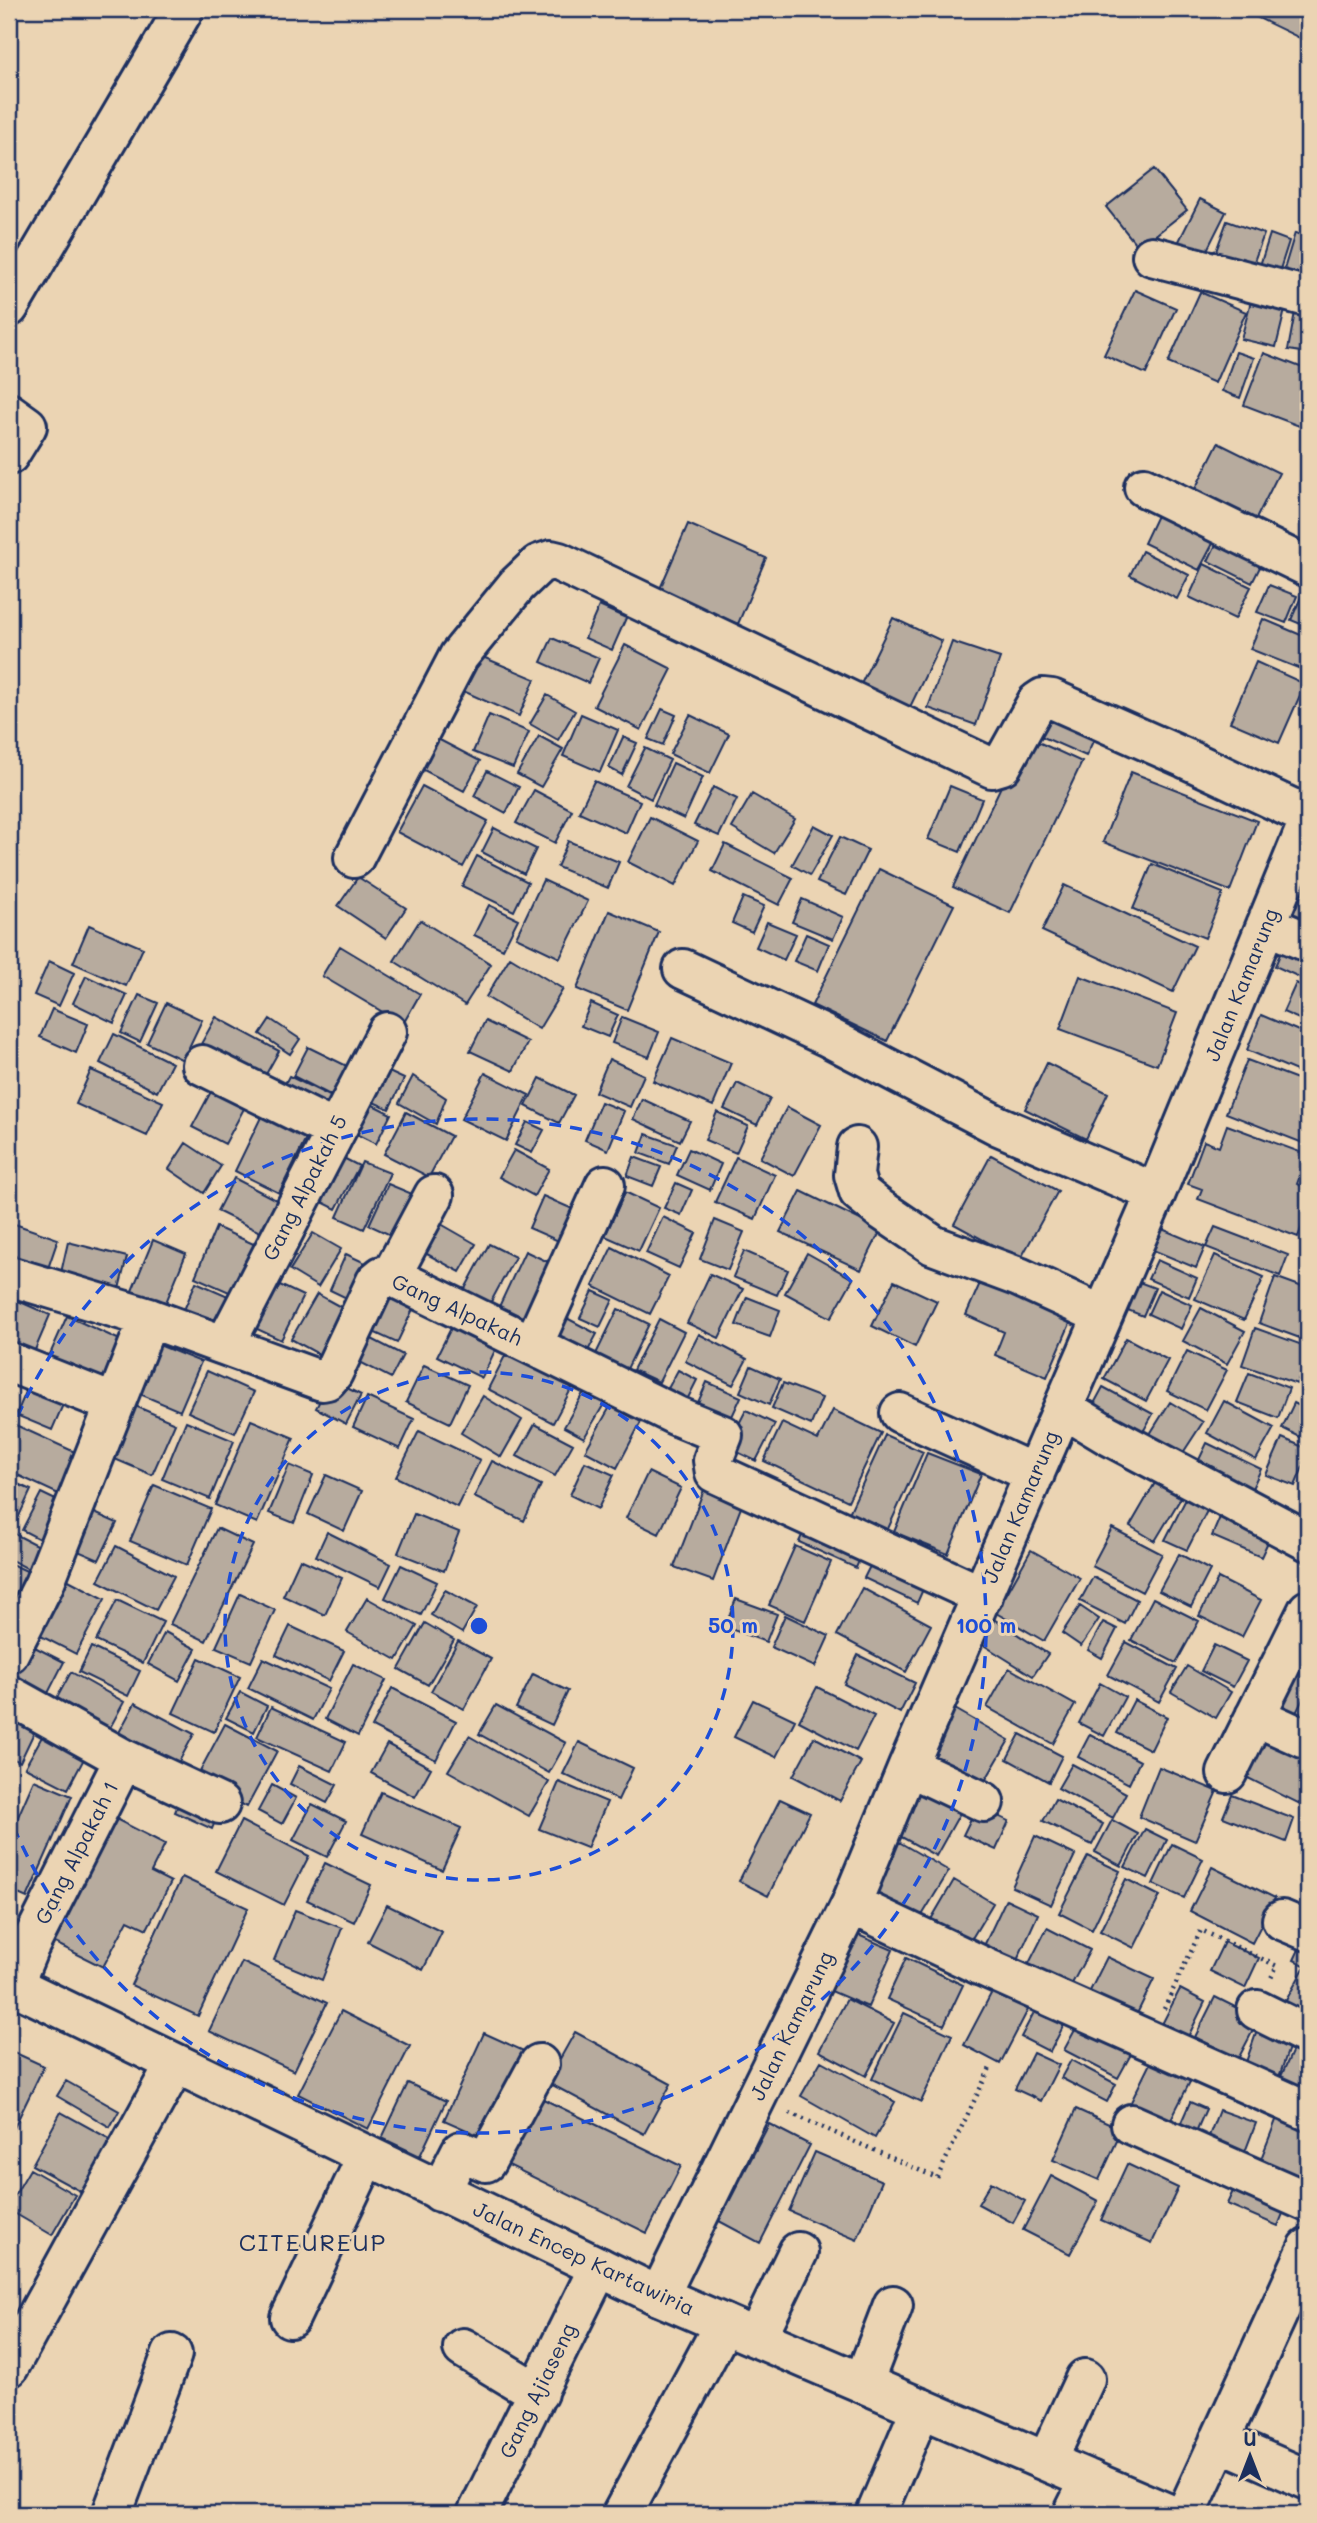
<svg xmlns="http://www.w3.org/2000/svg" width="1317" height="2523" font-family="Mali,sans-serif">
<rect width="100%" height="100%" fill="#ebd4b3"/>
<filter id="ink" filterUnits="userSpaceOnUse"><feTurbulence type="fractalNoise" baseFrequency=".0143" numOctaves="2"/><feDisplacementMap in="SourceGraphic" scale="14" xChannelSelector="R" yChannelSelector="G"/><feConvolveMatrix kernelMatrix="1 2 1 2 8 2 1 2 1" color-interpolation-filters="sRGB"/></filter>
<g filter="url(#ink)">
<path fill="#b7ab9e" stroke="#1b2f5e" stroke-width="2" d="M1247,9H1308V42L1246,12Z
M1154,169L1187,210L1139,248L1106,207Z
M1200,199L1226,212L1201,262L1175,249Z
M1227,221L1264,234L1248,278L1211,265Z
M1295,233L1308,237V285L1282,276Z
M1270,234L1289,241L1276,282L1257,275Z
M1135,290L1176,308L1146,374L1104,355Z
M1200,292L1246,312L1215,383L1168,363Z
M1251,301L1285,310L1276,347L1241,339Z
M1295,312L1308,315V353L1288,350Z
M1236,352L1254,358L1240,398L1222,391Z
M1264,353L1308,370V412L1302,427L1244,405Z
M1218,443L1279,473L1249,533L1188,503Z
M1160,509L1217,536L1199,570L1144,543Z
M688,524L766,558L738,624L659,591Z
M1218,540L1263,561L1252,583L1208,561Z
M1142,551L1189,575L1177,599L1130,575Z
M1204,564L1251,587L1235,619L1189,597Z
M1269,585L1297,596L1286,623L1257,612Z
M1305,588L1308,589V627L1291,620Z
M599,606L626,618L612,650L585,638Z
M893,618L942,641L910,707L861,684Z
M1263,619L1308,638V657L1303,670L1250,649Z
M552,638L599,658L588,683L541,662Z
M952,642L1000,658L976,725L928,708Z
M625,645L672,669L641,730L594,706Z
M478,655L535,679L519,716L461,690Z
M1256,662L1305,684L1279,743L1230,722Z
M547,695L575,711L558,740L530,724Z
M662,709L676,715L663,745L648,739Z
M1047,709L1098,731L1086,756L1036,734Z
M581,714L618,730L600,772L563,756Z
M489,715L529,732L513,768L473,752Z
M690,715L729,734L710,773L670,754Z
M432,736L480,761L464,791L416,766Z
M539,736L563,749L541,787L517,774Z
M1025,736L1082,762L1010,913L953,887Z
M623,737L637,743L622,775L609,768Z
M645,748L670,760L651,799L626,786Z
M673,763L703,777L684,819L654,805Z
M487,771L519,787L506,813L474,796Z
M1131,772L1257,821L1230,891L1103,842Z
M594,781L640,801L626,833L579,812Z
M422,786L488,821L463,867L397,832Z
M950,786L982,799L960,852L928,839Z
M713,787L737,799L719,836L694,825Z
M534,790L572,810L555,843L516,823Z
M752,794L795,819L774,853L732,828Z
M650,817L698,841L675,886L628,862Z
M814,825L833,835L810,875L792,865Z
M494,828L536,849L524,874L482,852Z
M840,837L868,850L846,895L817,882Z
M568,841L619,862L608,888L557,867Z
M725,844L793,878L779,905L712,871Z
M477,856L528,882L514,911L462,886Z
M1152,864L1223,893L1205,938L1133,909Z
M879,869L954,905L887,1041L812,1005Z
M358,877L406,908L386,938L338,906Z
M543,880L588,901L560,958L516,937Z
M1064,885L1195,946L1173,992L1042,931Z
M1299,892L1308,897V934L1285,923Z
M743,897L764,906L752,932L732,923Z
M802,899L843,917L833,939L792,922Z
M489,905L518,919L503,949L474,935Z
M609,911L659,932L627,1010L577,989Z
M420,920L491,964L465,1005L394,961Z
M767,922L796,934L784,960L756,947Z
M89,925L143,948L126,986L73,963Z
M806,934L829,944L818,971L794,961Z
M1286,940L1308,950V981L1275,966Z
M340,946L420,994L403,1024L322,976Z
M510,957L563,989L539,1029L486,997Z
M49,961L74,973L59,1006L34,995Z
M86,976L127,995L114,1023L73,1003Z
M1080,976L1177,1013L1157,1065L1060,1029Z
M1296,983L1308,989V1023L1283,1012Z
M139,995L158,1003L140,1042L121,1033Z
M166,1003L202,1020L183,1060L147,1043Z
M591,1003L618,1015L608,1037L581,1026Z
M52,1009L88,1024L76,1053L40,1037Z
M1261,1015L1308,1035V1076L1247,1050Z
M216,1017L279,1051L260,1085L197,1051Z
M622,1017L659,1032L649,1057L612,1043Z
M270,1019L300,1039L290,1054L260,1034Z
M485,1021L528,1042L513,1071L470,1051Z
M114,1034L172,1063L157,1092L100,1063Z
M672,1038L731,1063L713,1106L653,1081Z
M308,1047L351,1068L336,1098L293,1076Z
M609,1059L644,1075L630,1107L595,1092Z
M1247,1060L1308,1083V1145L1226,1113Z
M1047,1063L1108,1093L1086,1139L1025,1109Z
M376,1066L404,1079L389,1109L362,1097Z
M91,1070L163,1102L147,1136L76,1104Z
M485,1073L529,1095L506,1141L461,1119Z
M289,1076L336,1099L325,1121L278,1097Z
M413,1076L446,1098L436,1124L399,1103Z
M540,1078L574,1095L559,1123L526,1106Z
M737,1083L770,1099L757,1125L724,1109Z
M214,1086L247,1103L225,1144L192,1127Z
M359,1098L391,1114L376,1144L344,1128Z
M642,1099L690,1121L680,1141L633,1119Z
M601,1102L624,1111L608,1150L585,1140Z
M787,1107L821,1125L794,1176L760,1158Z
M406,1112L451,1136L429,1177L384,1154Z
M717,1112L748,1126L736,1153L705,1140Z
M263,1113L308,1135L279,1193L235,1171Z
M527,1122L544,1130L532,1153L515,1145Z
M1227,1125L1308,1155L1297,1184L1308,1188V1210L1298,1237L1198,1199L1202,1189L1188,1184L1204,1141L1219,1147Z
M646,1134L677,1145L669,1164L639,1153Z
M186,1143L221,1166L204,1193L169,1169Z
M326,1149L359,1166L336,1209L304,1193Z
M689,1149L721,1164L710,1190L677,1175Z
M514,1150L549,1169L534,1196L499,1177Z
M991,1155L1058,1191L1020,1260L954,1224Z
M634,1157L661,1167L653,1186L627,1176Z
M736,1157L775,1175L755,1219L715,1202Z
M362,1162L390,1173L364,1229L337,1217Z
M234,1178L282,1203L266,1235L217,1211Z
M676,1183L692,1190L681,1215L664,1208Z
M388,1184L417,1196L399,1239L369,1225Z
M801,1191L881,1230L861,1270L780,1232Z
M625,1192L659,1208L639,1251L605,1236Z
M543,1196L584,1214L570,1246L529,1228Z
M663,1217L696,1233L679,1268L646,1253Z
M715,1220L744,1232L728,1270L700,1259Z
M9,1222L58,1239L42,1286L9,1274Z
M441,1224L476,1244L460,1272L425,1253Z
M216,1227L258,1246L236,1295L195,1277Z
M1215,1227L1288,1255L1280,1276L1206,1247Z
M1162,1229L1205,1247L1196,1268L1153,1250Z
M313,1233L341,1249L318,1287L290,1270Z
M153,1240L186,1254L160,1317L127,1303Z
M68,1242L127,1257L116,1301L58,1286Z
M489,1244L515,1257L486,1311L460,1298Z
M612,1247L669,1276L650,1314L593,1286Z
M525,1251L563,1269L535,1328L497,1311Z
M744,1251L788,1270L777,1295L733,1277Z
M807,1253L853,1279L831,1318L785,1293Z
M346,1254L376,1268L359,1304L330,1290Z
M1215,1255L1264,1277L1244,1320L1195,1299Z
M1157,1260L1197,1278L1189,1297L1148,1279Z
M710,1274L743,1289L719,1338L687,1323Z
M984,1274L1075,1312L1047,1377L995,1355L1004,1332L966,1315Z
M263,1277L303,1296L281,1340L242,1322Z
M1275,1277L1308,1289V1341L1259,1323Z
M1131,1279L1155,1288L1143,1316L1120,1307Z
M894,1281L937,1301L915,1347L872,1326Z
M196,1282L235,1299L220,1336L180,1319Z
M1159,1290L1192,1305L1181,1329L1148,1314Z
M593,1291L613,1300L600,1327L580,1318Z
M317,1294L357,1316L331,1361L291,1339Z
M387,1295L414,1307L397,1343L371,1331Z
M9,1297L50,1315L29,1364L9,1356Z
M747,1297L780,1310L770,1337L736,1325Z
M1201,1308L1245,1331L1227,1364L1183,1341Z
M618,1309L649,1324L626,1371L595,1356Z
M561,1315L597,1334L582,1362L545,1343Z
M67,1316L131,1345L112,1389L47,1361Z
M659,1319L684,1332L659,1382L633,1370Z
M455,1320L499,1342L482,1378L437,1356Z
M1255,1328L1308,1347L1297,1384L1242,1365Z
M362,1334L403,1355L391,1378L350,1357Z
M699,1334L747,1359L733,1385L685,1361Z
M1126,1338L1168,1360L1146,1401L1104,1379Z
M149,1341L201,1362L180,1411L128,1389Z
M509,1348L575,1382L553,1423L488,1389Z
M1187,1351L1227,1370L1206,1410L1167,1391Z
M424,1365L468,1385L450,1423L406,1402Z
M751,1366L780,1379L769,1405L740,1392Z
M678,1370L697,1380L685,1404L665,1394Z
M207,1371L254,1392L235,1433L188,1412Z
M1249,1373L1289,1388L1278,1418L1237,1402Z
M32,1378L68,1393L52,1430L16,1415Z
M331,1380L361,1395L346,1424L316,1408Z
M707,1382L741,1397L729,1423L696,1407Z
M783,1383L822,1398L811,1425L772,1408Z
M1103,1387L1153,1414L1139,1439L1090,1411Z
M586,1388L607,1399L584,1438L564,1427Z
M483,1396L522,1420L501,1457L461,1433Z
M367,1397L414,1419L400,1449L353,1427Z
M1224,1401L1274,1428L1256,1460L1207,1433Z
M126,1402L175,1423L152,1475L103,1454Z
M1170,1402L1203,1422L1177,1462L1145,1442Z
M1294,1403L1308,1410V1441L1282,1428Z
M611,1405L641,1422L617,1468L585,1451Z
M746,1410L775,1424L756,1461L727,1447Z
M833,1410L881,1433L848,1501L764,1461L782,1423L818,1440Z
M251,1420L294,1438L257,1523L215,1505Z
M186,1421L234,1441L210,1499L162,1479Z
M9,1422L88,1458L69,1499L9,1471Z
M535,1424L573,1444L555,1476L517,1456Z
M419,1431L480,1460L457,1507L396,1477Z
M885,1435L923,1452L887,1531L849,1513Z
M1282,1438L1308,1449V1455L1295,1486L1266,1475Z
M1207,1443L1261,1469L1249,1495L1195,1468Z
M927,1453L981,1474L948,1554L894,1532Z
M492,1461L541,1485L524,1521L474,1497Z
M585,1462L614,1475L598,1509L570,1495Z
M289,1465L313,1475L294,1523L269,1513Z
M648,1472L681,1488L659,1534L626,1518Z
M326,1475L362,1491L344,1531L308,1514Z
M1159,1476L1185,1491L1155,1541L1130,1526Z
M9,1480L31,1490L15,1525L9,1522Z
M154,1485L211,1509L187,1565L130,1541Z
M705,1487L743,1502L713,1581L674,1567Z
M41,1493L64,1504L45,1542L22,1530Z
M1187,1497L1209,1507L1187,1550L1165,1540Z
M88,1510L117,1523L99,1560L71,1548Z
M1223,1510L1273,1531L1261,1557L1212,1536Z
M414,1514L459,1532L444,1571L398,1553Z
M808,1522L864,1548L856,1568L799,1542Z
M217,1528L253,1545L206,1641L170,1624Z
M1112,1528L1162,1554L1142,1592L1092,1566Z
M9,1531L48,1551L36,1573L9,1559Z
M327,1532L391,1564L380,1587L316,1556Z
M116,1546L174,1576L156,1610L98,1581Z
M795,1546L831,1562L805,1621L769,1605Z
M1031,1550L1080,1578L1044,1641L996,1613Z
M876,1554L928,1578L917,1603L864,1578Z
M1179,1554L1210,1570L1191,1607L1159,1591Z
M300,1559L342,1578L325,1615L283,1596Z
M9,1563L29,1572L16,1604L9,1601Z
M401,1565L437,1582L421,1615L385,1598Z
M59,1575L105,1599L76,1654L31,1631Z
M1093,1577L1137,1600L1125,1624L1080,1601Z
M1218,1578L1261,1600L1242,1637L1199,1616Z
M862,1588L931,1625L906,1672L837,1635Z
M445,1590L477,1607L462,1633L431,1615Z
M240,1594L275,1610L251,1662L216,1647Z
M367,1598L417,1626L397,1660L347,1632Z
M1153,1598L1199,1621L1176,1663L1131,1640Z
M736,1599L777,1614L766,1642L725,1627Z
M117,1600L163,1622L143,1663L96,1641Z
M1080,1606L1099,1619L1081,1646L1062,1633Z
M785,1615L829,1636L815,1667L771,1647Z
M992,1618L1048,1654L1033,1676L977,1641Z
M1103,1622L1117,1629L1102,1658L1088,1650Z
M425,1623L454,1640L428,1685L399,1669Z
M290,1626L344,1651L329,1681L276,1655Z
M165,1632L196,1649L179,1681L148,1664Z
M21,1640L64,1662L44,1701L9,1683V1664Z
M458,1641L491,1659L464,1709L431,1691Z
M1126,1642L1177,1669L1159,1702L1108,1675Z
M1214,1645L1247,1661L1233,1687L1201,1671Z
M91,1647L140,1671L128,1696L79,1672Z
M1294,1649L1308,1656V1689L1290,1725L1263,1711Z
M858,1655L915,1683L900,1713L844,1684Z
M199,1658L240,1677L214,1732L173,1713Z
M263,1658L329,1689L313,1720L248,1688Z
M353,1664L386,1680L358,1736L325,1719Z
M1187,1666L1231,1692L1216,1718L1171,1692Z
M1009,1668L1075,1705L1053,1744L987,1707Z
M71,1672L124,1702L105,1737L52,1707Z
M533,1674L568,1691L552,1725L516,1708Z
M1100,1683L1125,1697L1104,1736L1079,1723Z
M817,1687L874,1716L856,1751L799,1721Z
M392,1688L456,1721L436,1760L372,1727Z
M240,1692L267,1706L254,1732L226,1718Z
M753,1700L795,1720L776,1757L734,1737Z
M1134,1700L1167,1717L1151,1750L1117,1733Z
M135,1703L194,1734L175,1769L116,1738Z
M496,1705L566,1743L549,1773L479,1734Z
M271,1707L346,1742L332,1771L257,1737Z
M9,1708L39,1722L20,1762L9,1757Z
M955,1709L1009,1740L978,1793L924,1762Z
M225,1724L277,1751L247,1807L195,1780Z
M1261,1725L1308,1748V1793L1302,1805L1238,1773Z
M44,1733L86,1755L68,1789L25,1767Z
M1020,1734L1062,1756L1049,1782L1007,1759Z
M1090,1734L1140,1761L1129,1784L1078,1757Z
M469,1736L549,1782L529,1816L448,1771Z
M814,1737L861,1762L840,1801L793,1776Z
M579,1742L633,1768L618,1800L563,1774Z
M387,1744L431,1768L415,1797L371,1773Z
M1072,1764L1126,1793L1113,1818L1058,1788Z
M299,1766L337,1785L327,1803L290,1784Z
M1159,1767L1217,1791L1195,1841L1139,1817Z
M34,1780L72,1796L27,1898L9,1890V1837Z
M559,1782L607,1802L587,1848L539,1829Z
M925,1782L965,1804L936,1856L896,1834Z
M272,1785L296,1798L282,1824L258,1811Z
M381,1792L461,1828L442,1870L362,1834Z
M183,1793L220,1809L212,1829L175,1812Z
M1232,1795L1294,1819L1286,1842L1223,1817Z
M780,1799L810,1813L768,1896L739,1881Z
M1055,1799L1103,1824L1092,1845L1043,1821Z
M312,1804L346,1821L327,1857L293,1840Z
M977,1806L1009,1821L996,1850L963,1835Z
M110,1816L165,1844L151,1872L171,1882L147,1929L128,1920L103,1967L47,1939Z
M1112,1820L1138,1834L1121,1866L1095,1852Z
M241,1821L309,1856L284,1905L216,1871Z
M1145,1829L1167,1840L1148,1878L1125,1867Z
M1035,1836L1075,1855L1051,1905L1012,1887Z
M899,1842L949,1871L918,1922L869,1893Z
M1172,1844L1203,1859L1184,1898L1153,1884Z
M1088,1856L1120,1871L1092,1930L1059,1913Z
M325,1863L371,1885L354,1922L307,1900Z
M1212,1867L1275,1898L1252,1943L1190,1911Z
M182,1877L248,1908L198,2016L131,1985Z
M1126,1879L1160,1896L1134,1948L1100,1931Z
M954,1880L993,1903L965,1950L926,1928Z
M1006,1899L1038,1914L1015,1965L982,1950Z
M387,1905L442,1932L423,1970L368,1942Z
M295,1910L342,1928L322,1980L274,1960Z
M1047,1928L1090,1950L1066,1995L1024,1973Z
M856,1934L893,1950L868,2007L831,1991Z
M1224,1942L1259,1958L1245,1988L1210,1971Z
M1302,1943L1308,1945V1967L1294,1960Z
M1107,1957L1154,1979L1135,2018L1088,1995Z
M906,1958L963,1985L944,2025L887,1999Z
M242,1962L327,2003L294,2071L209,2031Z
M1304,1968L1308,1971V2017L1284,2004Z
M994,1988L1030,2006L1000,2064L964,2045Z
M1180,1989L1205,2002L1186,2041L1160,2028Z
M1043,1995L1072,2009L1050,2052L1021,2037Z
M1215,1997L1259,2019L1238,2059L1195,2037Z
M847,1999L894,2023L866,2076L819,2051Z
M341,2011L410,2046L368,2129L298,2094Z
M904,2013L952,2035L921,2102L872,2079Z
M1081,2019L1135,2047L1118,2078L1064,2050Z
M1259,2025L1293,2036L1279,2077L1245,2065Z
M575,2032L671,2084L644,2134L547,2082Z
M484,2033L526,2052L487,2139L444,2120Z
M1296,2043L1308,2048V2097L1278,2083Z
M9,2050L44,2066L9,2138Z
M1033,2053L1059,2065L1041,2101L1015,2089Z
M1155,2053L1195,2072L1168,2125L1129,2106Z
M1071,2060L1116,2084L1107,2102L1061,2078Z
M821,2061L895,2102L875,2138L801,2096Z
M66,2081L119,2111L110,2127L57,2096Z
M408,2083L446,2101L420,2156L382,2138Z
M531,2093L681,2166L647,2233L498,2160Z
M1190,2102L1206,2109L1192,2141L1176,2134Z
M1076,2109L1122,2130L1099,2180L1053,2160Z
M1219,2110L1256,2123L1243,2157L1206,2144Z
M1280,2110L1308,2120V2183L1259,2164Z
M61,2112L117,2143L87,2195L32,2165Z
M769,2124L810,2145L760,2243L719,2221Z
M815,2152L882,2181L857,2240L789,2211Z
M1127,2164L1178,2188L1152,2243L1101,2220Z
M30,2169L75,2195L52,2235L9,2210V2205Z
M1051,2176L1098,2201L1070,2254L1023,2230Z
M1238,2180L1288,2201L1278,2226L1227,2204Z
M991,2182L1025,2201L1013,2223L978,2204Z"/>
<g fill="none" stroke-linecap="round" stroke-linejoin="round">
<defs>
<path id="minor" d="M1152,256L1308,297
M9,307L184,9
M9,413L27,426L9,455
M1144,487L1308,567
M354,858L459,656L517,585L539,564L551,560L559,562L992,768L1002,765L1037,702L1043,698L1052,699L1185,758L1308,816
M1266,925L1308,942
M683,969L826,1036L999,1126L1156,1193
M202,1065L334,1130
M857,1147L854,1175L859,1192L880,1209L933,1245L1019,1277L1102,1315
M9,1276L149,1318L322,1381L327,1380L333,1373L376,1281L382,1276H391L677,1416L723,1435L713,1460L715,1473L983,1596
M391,1276L434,1195
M225,1345L387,1032
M533,1345L605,1185
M9,1362L115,1404
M1063,1408L1106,1434L1308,1541
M900,1413L1035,1474
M9,1653L44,1584L149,1318
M9,1695L124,1759L220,1804
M1255,1716L1308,1740
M908,1766L984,1802
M1227,1773L1308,1610
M851,1904L984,1967L1308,2111
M1282,1920L1308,1931
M13,1986L29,1947L124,1759
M1257,2010L1308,2035
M1131,2124L1308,2202
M440,2192L461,2151L486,2162L539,2064
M659,2296L851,1904L908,1766L1156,1193L1308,823
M290,2318L367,2156
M757,2337L798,2252
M463,2348L538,2393
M9,2367L175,2064
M863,2383L893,2305
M1219,2441L1308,2480
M1047,2461L1085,2379
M112,2514L172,2354
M477,2514L599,2267
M622,2514L724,2324
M876,2514L921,2408
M1073,2514L1090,2480
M1186,2514L1308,2248"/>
<path id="major" d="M9,1983L659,2296L1169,2514"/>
</defs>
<use href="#minor" stroke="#1b2f5e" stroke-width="44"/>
<use href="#major" stroke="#1b2f5e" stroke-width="44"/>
<path stroke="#1b2f5e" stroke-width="4.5" stroke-dasharray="2 5" stroke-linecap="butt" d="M1164,2009L1201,1930L1277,1966L1271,1978
M790,2113L937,2178L990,2068"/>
<use href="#minor" stroke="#ebd4b3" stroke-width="38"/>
<use href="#major" stroke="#ebd4b3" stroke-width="38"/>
</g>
</g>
<g fill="none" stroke="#1d4ed8" stroke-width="3.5" stroke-dasharray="12 9">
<circle cx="479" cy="1626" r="254"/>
<path d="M9 1436A507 507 0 1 1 9 1816"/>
</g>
<g text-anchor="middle" stroke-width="6" stroke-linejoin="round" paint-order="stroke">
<g font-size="21" fill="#1b2f5e" stroke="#ebd4b3">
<text transform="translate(1242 985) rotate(-68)" y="7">Jalan Kamarung</text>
<text transform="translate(305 1188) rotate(-63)" y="7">Gang Alpakah 5</text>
<text transform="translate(457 1310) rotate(25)" y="7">Gang Alpakah</text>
<text transform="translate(1021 1507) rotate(-67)" y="7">Jalan Kamarung</text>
<text transform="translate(77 1853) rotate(-63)" y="7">Gang Alpakah 1</text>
<text transform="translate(792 2026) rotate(-64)" y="7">Jalan Kamarung</text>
<text transform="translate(584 2259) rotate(25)" y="7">Jalan Encep Kartawiria</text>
<text transform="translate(538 2391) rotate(-64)" y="7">Gang Ajiaseng</text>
</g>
<g font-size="24" letter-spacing="2" fill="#1b2f5e" stroke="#ebd4b3">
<text x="313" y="2251">CITEUREUP</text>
</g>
</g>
<circle cx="479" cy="1626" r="10" fill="#1d4ed8" stroke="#ebd4b3" stroke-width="3.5"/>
<g font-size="21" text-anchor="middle" font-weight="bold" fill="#1d4ed8" stroke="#ebd4b3" stroke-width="6" stroke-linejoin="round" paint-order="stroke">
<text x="733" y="1633">50 m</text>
<text x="986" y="1633">100 m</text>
</g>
<rect width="1317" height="2523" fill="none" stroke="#ebd4b3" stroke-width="35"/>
<rect x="18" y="18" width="1282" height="2488" fill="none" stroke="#1b2f5e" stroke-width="2.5" filter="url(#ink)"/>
<g transform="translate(1250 2456)" stroke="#ebd4b3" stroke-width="5" paint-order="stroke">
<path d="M0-5L12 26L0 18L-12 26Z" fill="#1b2f5e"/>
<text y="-10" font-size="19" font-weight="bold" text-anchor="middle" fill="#1b2f5e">U</text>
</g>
</svg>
